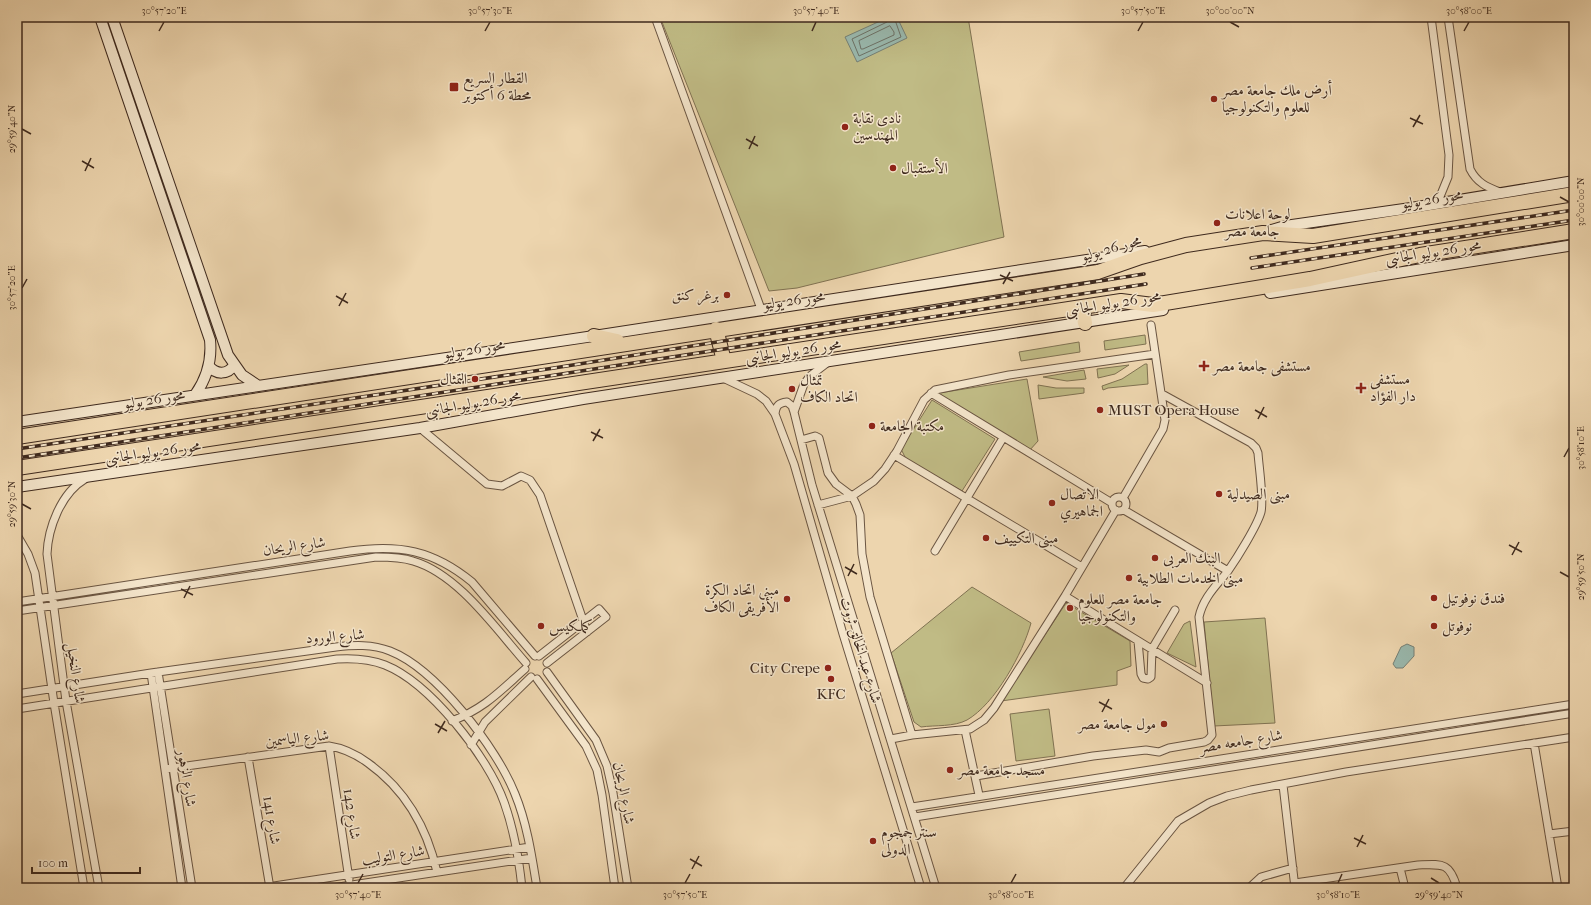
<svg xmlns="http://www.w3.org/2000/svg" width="1591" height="905" font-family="'IM FELL French Canon',Amiri,serif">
<rect width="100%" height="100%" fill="#edd5ae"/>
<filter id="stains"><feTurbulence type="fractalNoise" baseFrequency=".005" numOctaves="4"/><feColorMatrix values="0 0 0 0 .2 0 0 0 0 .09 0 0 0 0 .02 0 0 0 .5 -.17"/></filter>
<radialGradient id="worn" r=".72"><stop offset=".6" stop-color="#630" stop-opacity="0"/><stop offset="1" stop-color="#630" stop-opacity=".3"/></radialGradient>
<path fill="#c0bb85" stroke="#807252" d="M660,17H968L1004,237L797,288L769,291Z
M1145,335L1146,344L1105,350L1104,341Z
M1079,342L1080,352L1021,361L1019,352Z
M1145,364H1147L1148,384L1108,388L1103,390L1102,386L1122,379Z
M1129,365L1115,374L1098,378L1097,369Z
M1084,370L1086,379L1067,381L1043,377Z
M1027,379L1038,441L1029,451L938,395L939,393Z
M1038,385L1056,388H1084V393L1039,399Z
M932,400L995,439L962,491L906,459L901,449Z
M972,587L1031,623C1023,653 995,704 967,720C954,727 935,725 921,727L914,722L891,653Z
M1066,603L1130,641L1131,666L1117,671V685L1001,701Z
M1265,618L1275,723L1214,726L1204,622Z
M1190,621L1196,667L1167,653L1184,624Z
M1049,709L1055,756L1016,761L1010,714Z"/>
<path fill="#99b8ad" stroke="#757f74" d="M889,17H897L907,38L857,62L845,37Z
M1407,644L1414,647V656L1403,668H1396L1393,664L1401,647Z"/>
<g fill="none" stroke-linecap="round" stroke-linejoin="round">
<path stroke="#6c7166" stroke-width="1" d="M889,17L887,22L852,39L859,56L901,37L894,17
M890,26L894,32V35L863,49H861L859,41Z"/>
<defs>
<path id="street" d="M655,17L761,309
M1431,17L1449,155L1448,177L1437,204
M1448,17L1470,169C1477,183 1487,187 1500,192
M827,363L810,376L804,384L794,412L812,485L936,888
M723,378L757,394L766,401L775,414L794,464L843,634L921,888
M931,393L1112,503
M775,414C776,405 779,403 787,402L792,406L794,412
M420,428L487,484L502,486L521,476L530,480L540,495L587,632
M801,440L815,436L819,438L828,473L836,484L852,496L856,504L860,515L862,554L870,597L912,735
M894,455L1082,567
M85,479C61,493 48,528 47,554L66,701L99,888
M1112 504a7 7 0 1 1 14 0a7 7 0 1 1-14 0Z
M1123,498L1163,429L1165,420L1151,325
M818,505L852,496L874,481L885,469L897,451L924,400L935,390L1009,375L1155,354
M1124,510L1228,571
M17,535L28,554L35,573L54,703L84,888
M935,551L1003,438
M1065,596L1207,683
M17,602L350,551C399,544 433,550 472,582L535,656
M17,611L376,557C388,557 401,557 413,561C458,574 495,628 526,663
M1138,641L1141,674L1143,678L1148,679L1151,677L1152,649L1175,610
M539,656L599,609L606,617L547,663
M158,672L192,888
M547,672L596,740L607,766L613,793L628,888
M151,673L182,888
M537,679L586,746L597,770L602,795L615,888
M17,694L151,673L336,647C354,645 372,644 390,651C436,669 497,748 515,794C527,823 532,857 537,888
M17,709L337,659C354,658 370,659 385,665C430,683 488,757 504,802C514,830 519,859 522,888
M452,721C485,708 499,692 525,669
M965,730L979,795
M891,739L912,735L970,729L984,720L994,708L1065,596L1116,510
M1534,743L1558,888
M471,745L485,722L531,677
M329,746L349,879
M248,757L270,888
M165,769L329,746C343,748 357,755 368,763C406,790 427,828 437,872
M976,776L1093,756L1146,750L1159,752L1169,748L1204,742L1208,740L1212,735L1199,617C1203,598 1216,586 1228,571C1237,558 1257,526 1261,512C1264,499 1259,468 1258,453L1256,448L1251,443L1162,394
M1283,785L1295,888
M912,807L1574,704
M915,817L1574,713
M1549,834L1574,831
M1400,868L1405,888
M1295,883L1418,865C1442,864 1450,862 1457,888
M261,888L530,847
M332,888L532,858
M1124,888L1178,821L1209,803L1227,796L1251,790L1346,772L1574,737
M1249,888L1261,877L1293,868"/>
<path id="secondary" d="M100,17L210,340C212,360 207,378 195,395
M112,17L228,355L242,375L257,385
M1268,231L1285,226L1411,208L1574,181
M1270,293L1574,245
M209,366C216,375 228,375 234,365
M17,422L594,336L1145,251
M17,487L420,428L583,399L1163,310"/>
<path id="highway" d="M1082,307L1085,323
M716,329L724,361
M594,336L617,341
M17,437L1098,272L1141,257L1186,245L1263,233L1313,236L1574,194
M17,468L1082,307L1121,301L1153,305L1310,279L1420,255L1574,231"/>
</defs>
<use href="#street" stroke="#6a5542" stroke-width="9"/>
<use href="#secondary" stroke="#3f2a1e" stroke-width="12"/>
<use href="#highway" stroke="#3f2a1e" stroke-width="16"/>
<use href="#street" stroke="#f3e4ca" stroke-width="7"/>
<use href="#secondary" stroke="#f3e4ca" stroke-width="10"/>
<use href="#highway" stroke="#edd5ae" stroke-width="14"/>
<defs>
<path id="rail" d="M1251,258L1574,210
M1252,268L1574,220
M17,449L554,368L1144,274
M17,458L1146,284"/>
</defs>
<use href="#rail" stroke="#3f2a1e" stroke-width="3.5"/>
<use href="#rail" stroke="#f3e4ca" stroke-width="2" stroke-dasharray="6" stroke-linecap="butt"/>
</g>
<path fill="none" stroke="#3f2a1e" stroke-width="1.5" d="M1230,22L1239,27M159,31L164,22M485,31L490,22M812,31L816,22M1138,31L1143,22M1464,31L1469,22M1410,118L1423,124M1413,127L1420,115M22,129L31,134M746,139L758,146M749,149L755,136M82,161L94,168M85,171L91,158M1560,197L1569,202M1000,275L1013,281M1003,284L1010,272M22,288L27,279M336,296L348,303M339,306L346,293M1255,410L1267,417M1258,419L1264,407M591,432L603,438M593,441L600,429M1564,457L1569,448M22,504L31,509M1509,545L1522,552M1512,555L1519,542M845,567L857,574M1560,572L1569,577M848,576L854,564M181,589L193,595M184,598L190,586M1099,702L1112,709M1102,712L1109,699M435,724L447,731M438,733L445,721M1354,838L1366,844M1357,847L1363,835M690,859L702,866M692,869L699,856M1431,878L1439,883M358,883L363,874M685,883L690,874M1011,883L1016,874M1338,883L1342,874"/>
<g fill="#8f2418" stroke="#f3e4ca" stroke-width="1.5">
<rect x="449" y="82" width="10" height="10" rx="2"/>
<circle cx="1214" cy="99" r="4"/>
<circle cx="845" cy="127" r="4"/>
<circle cx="893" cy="168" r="4"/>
<circle cx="1217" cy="223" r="4"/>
<circle cx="727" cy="295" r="4"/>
<path d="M1202 360h4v4h4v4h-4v4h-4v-4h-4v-4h4z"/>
<circle cx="475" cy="379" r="4"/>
<path d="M1359 382h4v4h4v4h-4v4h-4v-4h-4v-4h4z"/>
<circle cx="792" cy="389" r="4"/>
<circle cx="1100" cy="410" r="4"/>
<circle cx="872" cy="426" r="4"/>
<circle cx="1219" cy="494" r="4"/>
<circle cx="1052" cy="503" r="4"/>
<circle cx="986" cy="538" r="4"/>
<circle cx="1155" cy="558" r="4"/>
<circle cx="1129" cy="578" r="4"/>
<circle cx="1434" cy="598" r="4"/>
<circle cx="787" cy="599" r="4"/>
<circle cx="1070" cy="608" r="4"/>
<circle cx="541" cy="626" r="4"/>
<circle cx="1434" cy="626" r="4"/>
<circle cx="828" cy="668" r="4"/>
<circle cx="831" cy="679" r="4"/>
<circle cx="1164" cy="724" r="4"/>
<circle cx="950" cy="770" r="4"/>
<circle cx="873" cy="841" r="4"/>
</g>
<g text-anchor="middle" stroke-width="3" stroke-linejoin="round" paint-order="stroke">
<g font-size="15" fill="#3f2a1e" stroke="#f3e4ca" text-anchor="start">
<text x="463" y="83">القطار السريع<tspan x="463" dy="17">محطة 6 أكتوبر</tspan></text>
<text x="1222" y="95">أرض ملك جامعة مصر<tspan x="1222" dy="17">للعلوم والتكنولوجيا</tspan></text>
<text x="853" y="123">نادى نقابة<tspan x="853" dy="17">المهندسين</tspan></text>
<text x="901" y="173">الأستقبال</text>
<text x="1225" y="219">لوحة اعلانات<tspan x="1225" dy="17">جامعة مصر</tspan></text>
<text x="719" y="300" text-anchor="end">برغر كنق</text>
<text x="1213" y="371">مستشفى جامعة مصر</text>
<text x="467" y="384" text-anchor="end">التمثال</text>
<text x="1370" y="384">مستشفى<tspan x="1370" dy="17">دار الفؤاد</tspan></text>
<text x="800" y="385">تمثال<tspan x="800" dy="17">اتحاد الكاف</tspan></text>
<text x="1108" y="415">MUST Opera House</text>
<text x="880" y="431">مكتبة الجامعة</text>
<text x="1060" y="499">الاتصال<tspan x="1060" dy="17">الجماهيري</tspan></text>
<text x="1227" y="499">مبنى الصيدلية</text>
<text x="994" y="543">مبنى التكييف</text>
<text x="1163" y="563">البنك العربى</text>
<text x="1137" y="583">مبنى الخدمات الطلابية</text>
<text x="779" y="595" text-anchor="end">مبنى اتحاد الكرة<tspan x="779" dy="17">الأفريقى الكاف</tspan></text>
<text x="1442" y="603">فندق نوفوتيل</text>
<text x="1078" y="604">جامعة مصر للعلوم<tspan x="1078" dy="17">والتكنولوجيا</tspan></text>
<text x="549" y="631">كملكيس</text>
<text x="1442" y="631">نوفوتل</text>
<text x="820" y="673" text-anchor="end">City Crepe</text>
<text x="831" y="699" text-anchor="middle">KFC</text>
<text x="1156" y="729" text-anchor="end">مول جامعة مصر</text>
<text x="958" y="775">مسجد جامعة مصر</text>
<text x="881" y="837">سنتر جمجوم<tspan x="881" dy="17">الدولى</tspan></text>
</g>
<g font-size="15" fill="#3f2a1e" stroke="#f3e4ca">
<text transform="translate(1432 199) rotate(-9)" y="5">محور 26 يوليو</text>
<text transform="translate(1111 248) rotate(-16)" y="5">محور 26 يوليو</text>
<text transform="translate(1433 252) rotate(-9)" y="5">محور 26 يوليو الجانبى</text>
<text transform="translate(794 300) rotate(-8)" y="5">محور 26 يوليو</text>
<text transform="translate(1113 303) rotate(-9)" y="5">محور 26 يوليو الجانبى</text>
<text transform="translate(474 349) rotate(-9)" y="5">محور 26 يوليو</text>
<text transform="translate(793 351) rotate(-9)" y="5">محور 26 يوليو الجانبى</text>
<text transform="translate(154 399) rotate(-9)" y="5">محور 26 يوليو</text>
<text transform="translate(473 403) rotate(-10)" y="5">محور 26 يوليو الجانبى</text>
<text transform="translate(153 452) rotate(-8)" y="5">محور 26 يوليو الجانبى</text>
<text transform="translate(294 546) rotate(-8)" y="5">شارع الريحان</text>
<text transform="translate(335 636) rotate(-4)" y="5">شارع الورود</text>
<text transform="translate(861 650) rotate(73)" y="5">شارع عبد الخالق ثروت</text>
<text transform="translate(76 673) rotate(82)" y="5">شارع النخيل</text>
<text transform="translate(297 738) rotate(-6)" y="5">شارع الياسمين</text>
<text transform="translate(1241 741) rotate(-9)" y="5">شارع جامعه مصر</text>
<text transform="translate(187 778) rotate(81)" y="5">شارع الزهور</text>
<text transform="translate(624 793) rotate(79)" y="5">شارع الريحان</text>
<text transform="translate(352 814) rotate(82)" y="5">شارع 142</text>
<text transform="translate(272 820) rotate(81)" y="5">شارع 141</text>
<text transform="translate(393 855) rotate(-9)" y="5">شارع التوليب</text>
</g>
</g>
<rect width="1591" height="905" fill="none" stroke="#edd5ae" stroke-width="44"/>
<path d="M32 867v6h108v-6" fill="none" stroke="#3f2a1e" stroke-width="2"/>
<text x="38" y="867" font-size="12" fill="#3f2a1e" stroke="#f3e4ca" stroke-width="3" paint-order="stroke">100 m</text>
<rect x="22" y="22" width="1547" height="861" fill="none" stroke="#3f2a1e" stroke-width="1.5"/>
<g font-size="10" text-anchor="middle" fill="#3f2a1e">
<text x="164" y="14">30°57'20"E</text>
<text x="490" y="14">30°57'30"E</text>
<text x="816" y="14">30°57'40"E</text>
<text x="1143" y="14">30°57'50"E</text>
<text x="1230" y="14">30°00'00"N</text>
<text x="1469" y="14">30°58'00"E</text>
<text transform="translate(11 129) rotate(-90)" y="4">29°59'40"N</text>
<text transform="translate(1580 202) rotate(-90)" y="4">30°00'00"N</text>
<text transform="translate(11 288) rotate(-90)" y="4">30°57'20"E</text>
<text transform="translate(1580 448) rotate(-90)" y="4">30°58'10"E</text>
<text transform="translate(11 504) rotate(-90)" y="4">29°59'30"N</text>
<text transform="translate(1580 577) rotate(-90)" y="4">29°59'50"N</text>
<text x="358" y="898">30°57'40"E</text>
<text x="685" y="898">30°57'50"E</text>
<text x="1011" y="898">30°58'00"E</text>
<text x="1338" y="898">30°58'10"E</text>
<text x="1439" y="898">29°59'40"N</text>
</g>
<rect width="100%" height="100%" filter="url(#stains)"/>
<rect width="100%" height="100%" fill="url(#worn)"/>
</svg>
